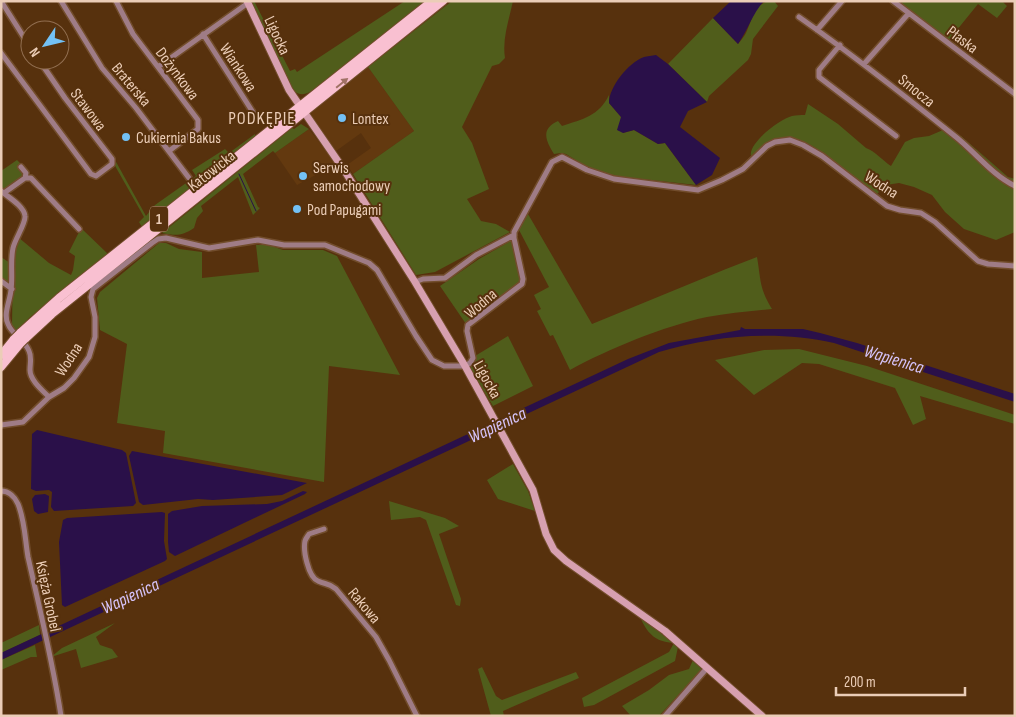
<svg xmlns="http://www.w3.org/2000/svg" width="1016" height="717" font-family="'Sofia Sans Condensed',sans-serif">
<rect width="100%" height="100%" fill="#57310d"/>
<path fill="#63390f" d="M368,67L414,131L353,174L347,165L371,148L361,133L336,151L313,118L311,113Z
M309,129L336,164L297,185L275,153Z"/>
<path fill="#505d1b" d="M249,1H254L290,71L295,69L297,72L405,1H426L313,90C306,95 300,96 292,90Z
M452,1H513C509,20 502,39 505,58L499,64L492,66L462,127L472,143L489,189L467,199L481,221L496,224L510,232L435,272L416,275L353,174L414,131L368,67Z
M769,1H774L778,6L753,39L751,54L748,60L709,96L707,102L668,64L713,18L738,44C741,40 744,37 746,33C752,21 753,5 769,1Z
M903,1H1002L1007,6L997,18L978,4L948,41L901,4Z
M609,95V103L621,117L623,133L634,130L658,144L665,143L696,185L615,176L587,167L566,154L561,153L554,154C546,141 540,129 558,121L562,126C583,119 599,116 609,95Z
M808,104L838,124L866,148C875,151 882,160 891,166L905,142L914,138L929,136L943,130L961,136L1008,177L1015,179V232L996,240L964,229L945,212L932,195L914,187L899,183L886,185L875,196C855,180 814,138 789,138C773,138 762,147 751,156C748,143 780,119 792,116C796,115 801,115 805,115Z
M301,124L309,129L275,153L273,151L243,174L258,207L260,208L253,215L238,177L201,206L203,211L197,218L194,228C182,236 176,236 162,233L292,128L294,129Z
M255,134V137L142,227L139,222L144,217L114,164L115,160L146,216L155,205L196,176L192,170L225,149L229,153Z
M17,160L21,164L20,166L25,175C21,181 11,186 4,190L1,189V171Z
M528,214L592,324L726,269L757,257C761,280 759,288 772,309C750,311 728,313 707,317C664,326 608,349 570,370L553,335L550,336L537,311L541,309L534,295L549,287L519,230Z
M81,228L108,254L29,318L16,332L12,326L13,256L18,237L49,263L71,275L73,270L75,256L69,252Z
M512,240L520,279C517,290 502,295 493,301C483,308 474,316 466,324L440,286L479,259Z
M159,243H166L179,249L202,252V278L259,272L256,245H269L283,250H323L337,256L400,375L329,366L324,482L163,453L165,431L117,423L127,344L100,330L97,298L100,292Z
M1,257L10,263V283L7,284L1,280Z
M508,336L533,386L493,406L470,368L475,363V356Z
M799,349L867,366L1015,415V424L920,396L926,419L913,425L895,388L819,364L802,363L754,395L715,360L764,350Z
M513,464L528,491L535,511L498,499L487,480Z
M389,501L445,518L459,526L439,534L461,599L460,606L456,605L426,520L420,517L391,520Z
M641,619C654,628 667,637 678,647L675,661L594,705L584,707L582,698L669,652L674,643C657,642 648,635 641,619Z
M115,623L96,637L100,645L112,649L118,657L81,668L76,649L51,657L62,648Z
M39,625L40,635L1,653V643Z
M35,645L37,657H31L1,670V660Z
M693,660L702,669L659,716H631L622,706L649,690L669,675L689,669Z
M482,667L496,696L502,700L576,672L579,678L503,711L504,716H491L478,669Z"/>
<path fill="#2a1049" d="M731,1H764C752,14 748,30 738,44L713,18Z
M656,55L668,64L707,102L688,111L680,127L720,158L712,175L696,185L665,143L658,144L634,130L623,133L617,130L621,117L609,103C609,87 628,63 644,57C647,56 652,56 656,55Z
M741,327L745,329H803L820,333L857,343L1015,394V402L834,343C777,330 715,335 659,352L1,660V653L628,359L669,343L740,330Z
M37,430L122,450L126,453L136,503L133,506L54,511L51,507L52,492L49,490L36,491L31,489L32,434Z
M132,451L307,483L282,495L213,500L198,499L143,505L139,502L129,456Z
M303,491L307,492L305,494L175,556L169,552L168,542V514L172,511L202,506L267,504L282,501Z
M45,494L49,496L48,512L38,514L34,511L32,499L35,495Z
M162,512L165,513L164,541L167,559L165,561L65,607L62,605L59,542L63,520L67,518Z"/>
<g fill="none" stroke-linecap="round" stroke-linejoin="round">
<path stroke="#2a1049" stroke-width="1" d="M239,174L256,211"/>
<defs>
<path id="street" d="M1,1L30,47
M61,1L102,68L136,108L189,178
M116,1L133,34L198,120V129L169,151
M893,1L1015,94
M799,17C853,55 905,96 956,137C976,153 992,175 1015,186
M817,30L842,1
M203,34L254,114
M840,45L819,70V77L896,136
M1,53L91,174L96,176L112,164V159L65,98L39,60
M864,64L909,13
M158,67L248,3
M21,167L26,173L25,178
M1,191C8,197 24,206 25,216C26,223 15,239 13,248C10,262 13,276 11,290C10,301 3,314 8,324C12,335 25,340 29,351C32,357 30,363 30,370C30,380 42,390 49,397
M4,193L25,178H31L79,229
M1,281L12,289
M415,282L423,279L445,278L476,255L514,235
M1,425L23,422L49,397L64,388L74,378L89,357L95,337V317L91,297L93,289L152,243L158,239L166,238L209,248L258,240L284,245H325L369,263L377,270L416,336L432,360L444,366H465L470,363L473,358L467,331L468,325L522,284L523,279L514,238V232L552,162L562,157L587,170L614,179L698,190L722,180L743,169L767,146L775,142L790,140L803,145L822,156L887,206L900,210L921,213L935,222L978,261L988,264L1015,266
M1,491C9,491 15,497 18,504C25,521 25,540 28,557C40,610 53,663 61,716
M324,529L309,534C308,536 306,538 305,541C303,550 308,577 318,581C326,585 327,582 336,589L376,637L389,660L417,716
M665,716L707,668"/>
<path id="secondary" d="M247,1L289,90L344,170L415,282L465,366L533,490L546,534L554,550L566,561L665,631L762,716"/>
<path id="primary" d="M20,333L59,298L432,1
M25,339L52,314L443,1
M1,355L14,339
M1,367L20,344"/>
</defs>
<use href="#street" stroke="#724d2c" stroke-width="8"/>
<use href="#secondary" stroke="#724d2c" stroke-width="9"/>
<use href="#primary" stroke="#724d2c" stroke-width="10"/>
<use href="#street" stroke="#9f7c86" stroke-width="5"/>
<use href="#secondary" stroke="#d7a0b0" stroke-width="7"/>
<use href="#primary" stroke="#f9c0d1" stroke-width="8"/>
<defs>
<path id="primary-bridge" d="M14,339L20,333
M20,344L25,339"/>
</defs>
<use href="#primary-bridge" stroke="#724d2c" stroke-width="10" stroke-linecap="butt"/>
<use href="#primary-bridge" stroke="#f9c0d1" stroke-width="8"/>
</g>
<defs><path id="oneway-solid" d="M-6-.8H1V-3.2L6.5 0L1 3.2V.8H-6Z" transform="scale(1.25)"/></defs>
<use fill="#a07165" href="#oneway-solid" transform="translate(342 83) rotate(-39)"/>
<g fill="#73c1f5" stroke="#57310d" stroke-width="2">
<circle cx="342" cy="118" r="5"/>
<circle cx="126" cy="137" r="5"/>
<circle cx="303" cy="176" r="5"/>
<circle cx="297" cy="209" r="5"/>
</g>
<g text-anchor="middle" stroke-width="4" stroke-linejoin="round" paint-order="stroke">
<rect fill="#57310d" stroke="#bf9e84" stroke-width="1" x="150" y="206.5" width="18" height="25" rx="4"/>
<g font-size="15" font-weight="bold" fill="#ebcdb7">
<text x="159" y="224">1</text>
</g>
<g font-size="16" fill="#ebcdb7" stroke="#57310d">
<text transform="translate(278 35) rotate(65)" y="6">Ligocka</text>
<text transform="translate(963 39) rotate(37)" y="6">Płaska</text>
<text transform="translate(239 67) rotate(57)" y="6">Wiankowa</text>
<text transform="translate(178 73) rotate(53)" y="6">Dożynkowa</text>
<text transform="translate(132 84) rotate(50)" y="6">Braterska</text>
<text transform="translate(917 90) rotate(39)" y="6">Smocza</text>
<text transform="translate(89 109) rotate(53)" y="6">Stawowa</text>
<text transform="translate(211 170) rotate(-38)" y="6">Katowicka</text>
<text transform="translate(882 184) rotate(33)" y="6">Wodna</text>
<text transform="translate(480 303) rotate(-40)" y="6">Wodna</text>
<text transform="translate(68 359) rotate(-57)" y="6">Wodna</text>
<text transform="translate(488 379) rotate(61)" y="6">Ligocka</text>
<text transform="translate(49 596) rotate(78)" y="6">Księża Grobel</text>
<text transform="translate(365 605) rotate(50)" y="6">Rakowa</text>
</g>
<g font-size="16" fill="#ebcdb7" stroke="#57310d" text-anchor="start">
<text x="352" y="124">Lontex</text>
<text x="136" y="143">Cukiernia Bakus</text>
<text x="313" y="173">Serwis<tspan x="313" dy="18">samochodowy</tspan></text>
<text x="307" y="215">Pod Papugami</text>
</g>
<g font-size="18" letter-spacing="1" fill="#ebcdb7" stroke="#57310d">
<text x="262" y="124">PODKĘPIE</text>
</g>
<g font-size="18" font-style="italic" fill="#d6c4fb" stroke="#57310d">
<text transform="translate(894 359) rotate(17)" y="6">Wapienica</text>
<text transform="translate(497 425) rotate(-25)" y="6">Wapienica</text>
<text transform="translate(130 596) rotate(-25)" y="6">Wapienica</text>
</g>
</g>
<rect width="1016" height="717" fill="none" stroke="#ebcdb7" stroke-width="5"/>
<g transform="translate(45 45) rotate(235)"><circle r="24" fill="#57310d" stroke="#926f51"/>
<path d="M0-4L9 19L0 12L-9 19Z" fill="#73c1f5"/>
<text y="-8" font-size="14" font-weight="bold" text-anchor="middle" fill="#ebcdb7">N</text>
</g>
<path d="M836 687v8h129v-8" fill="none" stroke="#ebcdb7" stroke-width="2.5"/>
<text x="844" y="687" font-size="15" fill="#ebcdb7" stroke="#57310d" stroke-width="4" paint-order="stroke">200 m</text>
</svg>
